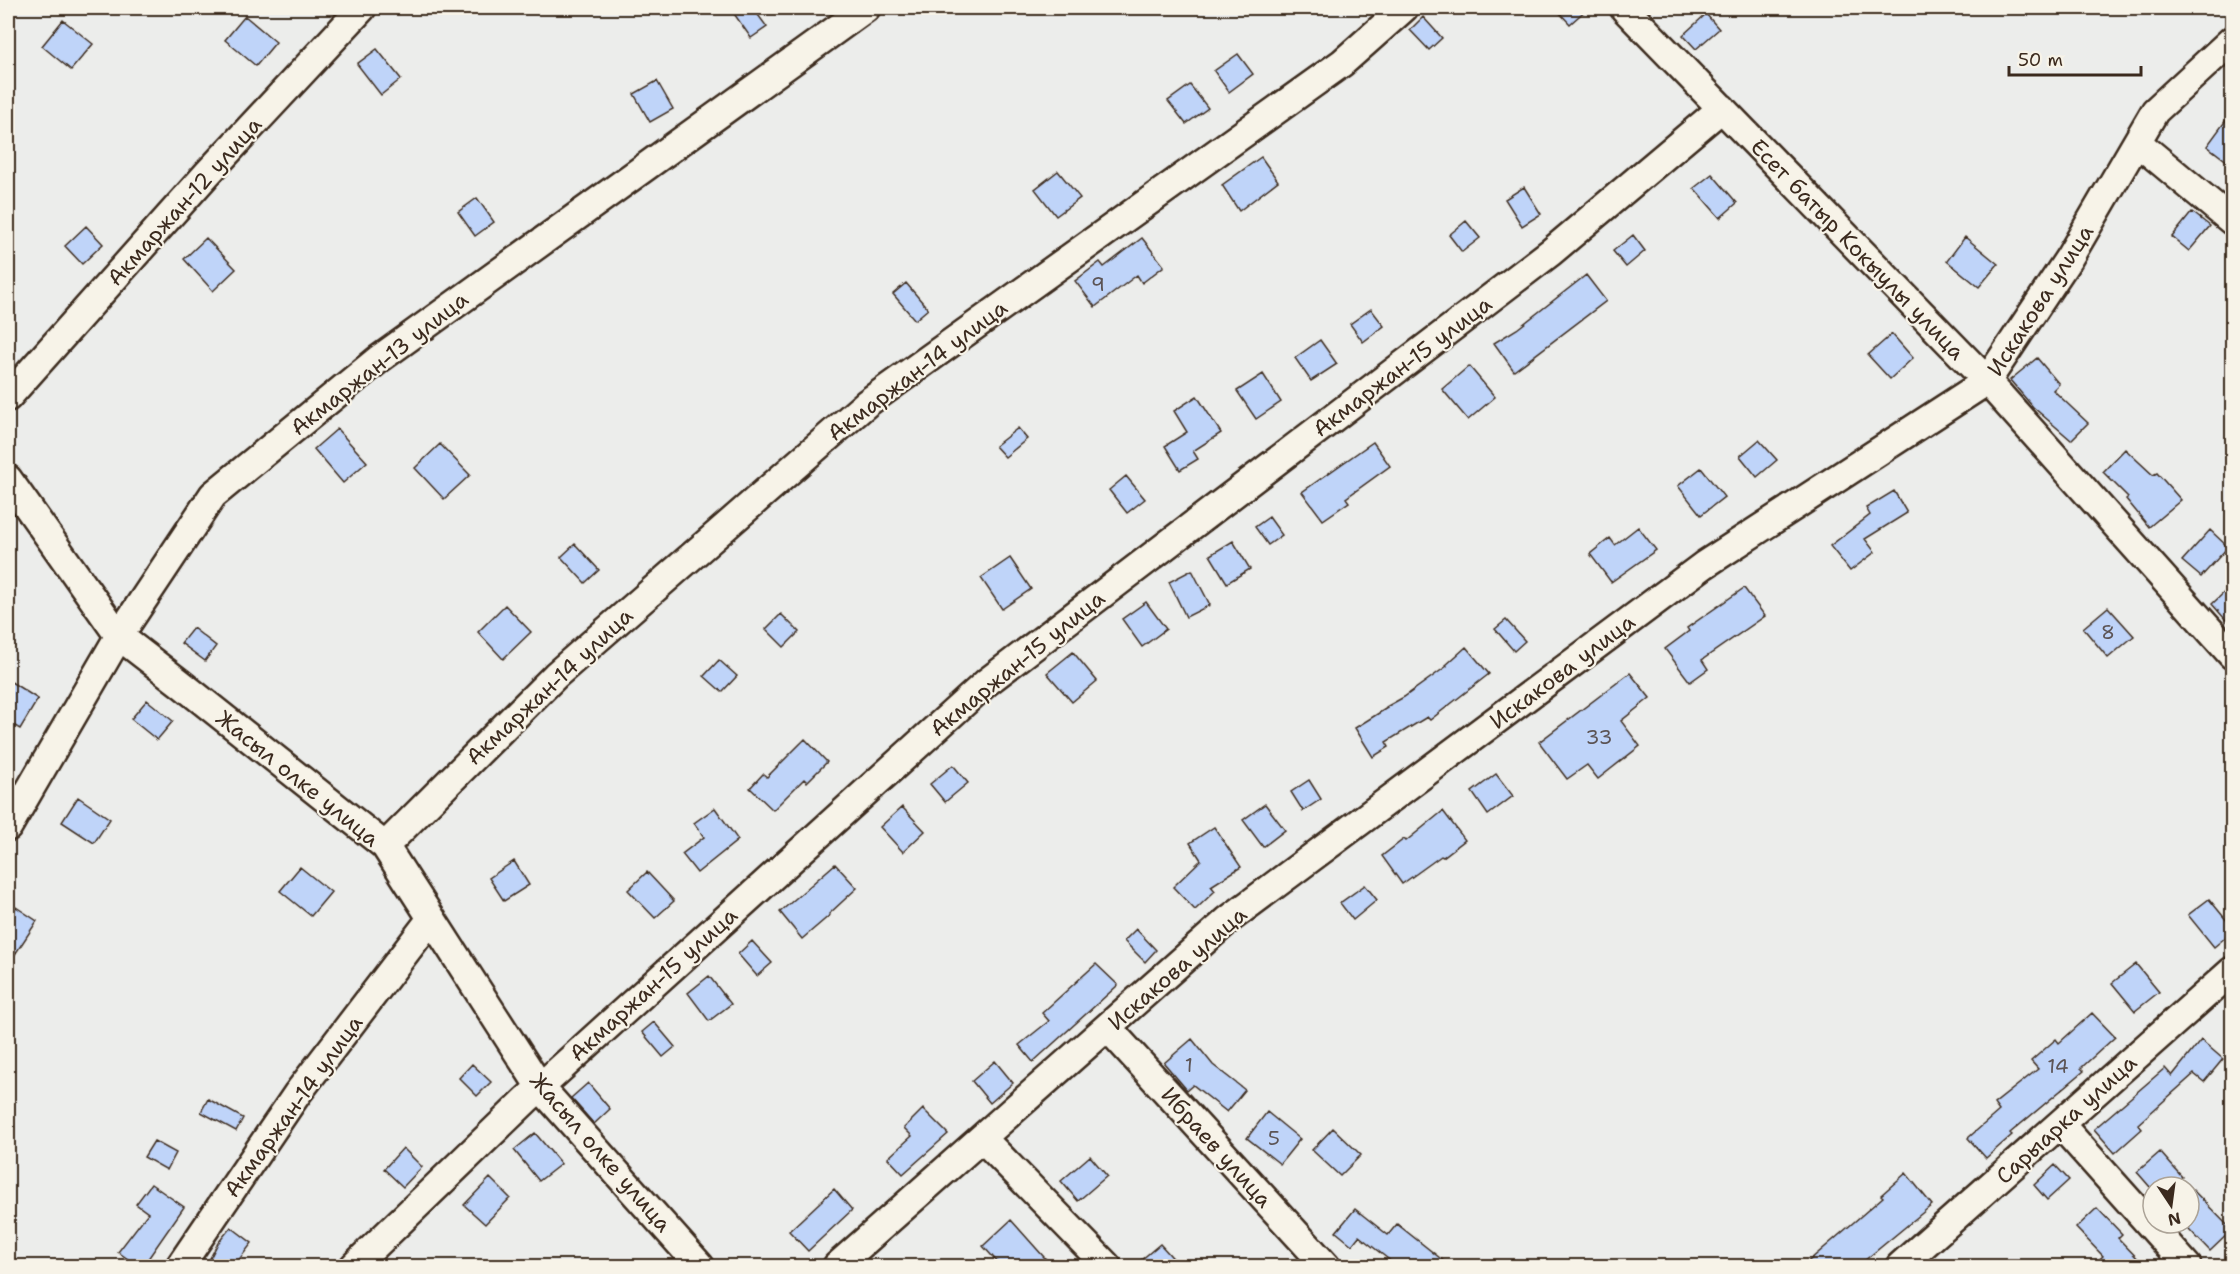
<svg xmlns="http://www.w3.org/2000/svg" width="2240" height="1274" font-family="'Shantell Sans',sans-serif">
<rect width="100%" height="100%" fill="#ecedeb"/>
<filter id="ink" filterUnits="userSpaceOnUse"><feTurbulence type="fractalNoise" baseFrequency=".0167" numOctaves="2"/><feDisplacementMap in="SourceGraphic" scale="12" xChannelSelector="R" yChannelSelector="G"/><feConvolveMatrix kernelMatrix="1 2 1 2 8 2 1 2 1" color-interpolation-filters="sRGB"/></filter>
<g filter="url(#ink)">
<path fill="#bfd4f9" stroke="#3b2a1e" stroke-width="1.5" d="M730,8H753L767,27L751,38Z
M1555,8H1588L1570,24Z
M1706,14L1719,29L1696,49L1683,35Z
M245,16L276,42L256,66L225,40Z
M1423,17L1442,38L1429,50L1410,30Z
M63,20L93,44L71,70L42,46Z
M377,49L401,79L381,95L357,64Z
M1238,54L1253,74L1229,92L1214,71Z
M657,81L673,109L650,122L634,94Z
M1190,85L1208,108L1186,124L1168,101Z
M2232,112V165L2207,146Z
M1261,157L1278,181L1239,211L1222,185Z
M1058,171L1080,198L1056,216L1035,189Z
M1712,174L1737,203L1720,218L1694,188Z
M1524,187L1541,214L1522,226L1505,199Z
M477,198L494,222L475,236L458,212Z
M2192,212L2210,226L2189,251L2172,237Z
M1466,221L1480,238L1462,252L1449,235Z
M86,226L103,244L82,264L65,246Z
M1633,235L1645,251L1626,267L1613,251Z
M1965,237L1998,264L1979,287L1947,261Z
M206,238L236,269L213,291L184,259Z
M1142,238L1164,266L1142,283L1137,275L1095,307L1075,281L1100,262L1104,267Z
M1586,275L1606,301L1514,371L1494,343L1517,329Z
M906,283L928,309L915,320L893,294Z
M1371,309L1384,326L1363,342L1350,324Z
M1892,334L1913,358L1890,379L1868,355Z
M1320,340L1337,364L1311,381L1295,358Z
M2037,358L2059,384L2053,390L2088,423L2071,440L2033,407L2010,380Z
M1469,366L1495,397L1468,420L1442,389Z
M1263,374L1281,402L1256,419L1237,391Z
M1197,396L1221,433L1193,451L1198,459L1180,470L1165,446L1187,432L1174,411Z
M1018,428L1027,439L1005,457L995,446Z
M337,429L367,462L343,483L314,449Z
M1759,440L1777,460L1757,477L1740,456Z
M1373,442L1390,466L1346,498L1349,502L1323,520L1302,492Z
M440,444L470,475L444,499L415,468Z
M2125,449L2153,475L2157,473L2181,500L2149,527L2126,499L2128,497L2103,472Z
M1701,468L1724,497L1701,515L1678,486Z
M1126,476L1145,499L1127,513L1109,490Z
M1894,491L1907,513L1865,539L1875,552L1850,571L1830,546L1870,515L1866,508Z
M1269,517L1282,535L1268,545L1255,527Z
M1638,527L1656,550L1611,582L1590,554L1610,538L1615,545Z
M2210,530L2228,547L2201,577L2182,561Z
M1233,541L1250,569L1227,583L1210,555Z
M575,544L599,570L585,583L561,557Z
M1010,558L1031,589L1002,609L981,578Z
M1192,570L1210,605L1186,617L1169,582Z
M2232,585V627L2212,604Z
M1744,588L1765,616L1702,660L1708,669L1690,682L1665,649L1689,631L1687,628Z
M1146,602L1166,629L1142,647L1122,619Z
M505,605L531,632L503,659L478,632Z
M2108,607L2134,636L2108,658L2083,628Z
M781,614L799,632L784,647L766,629Z
M1506,620L1525,641L1514,651L1495,629Z
M193,628L216,646L205,661L181,643Z
M1466,647L1489,674L1430,720L1427,717L1386,742L1389,747L1373,757L1355,728L1387,708L1386,707L1404,697L1447,666L1446,665Z
M1073,652L1097,681L1072,702L1047,673Z
M719,660L737,676L722,692L704,676Z
M1630,673L1650,698L1621,721L1640,746L1598,779L1587,765L1567,779L1539,742Z
M8,680L38,699L20,729L8,722Z
M147,700L173,721L157,740L131,719Z
M805,739L827,762L807,782L804,779L773,810L750,788L763,774L767,777Z
M953,765L968,783L945,802L930,784Z
M1496,774L1513,796L1488,815L1472,792Z
M1309,780L1321,799L1303,811L1291,792Z
M78,797L110,819L94,843L62,822Z
M1265,804L1285,830L1263,847L1243,820Z
M902,807L925,831L903,852L880,827Z
M715,808L738,840L697,873L682,854L704,837L694,823Z
M1443,811L1465,840L1443,857L1441,856L1402,884L1382,856L1404,839L1406,841Z
M1214,827L1241,867L1211,886L1215,891L1195,910L1173,887L1201,860L1190,843Z
M514,861L529,885L504,901L489,878Z
M835,864L857,888L829,914L830,915L802,939L780,912Z
M300,867L331,892L311,916L280,891Z
M647,872L674,901L655,918L628,890Z
M1365,885L1377,900L1353,920L1340,903Z
M2209,899L2232,927V932L2214,947L2188,915Z
M16,907L37,921L8,965V919Z
M1136,929L1156,950L1145,962L1124,941Z
M752,941L772,963L757,976L738,954Z
M1096,964L1118,985L1033,1062L1019,1045L1049,1021L1042,1013Z
M2136,964L2159,992L2135,1011L2112,983Z
M709,976L731,1004L709,1021L688,993Z
M2092,1013L2115,1037L2081,1068L2084,1071L2010,1133L2012,1135L1986,1158L1968,1138L1999,1111L1994,1104L2038,1069L2031,1061L2056,1039L2059,1043Z
M654,1022L675,1047L663,1057L642,1032Z
M1192,1039L1213,1065L1245,1090L1227,1112L1193,1085L1187,1090L1164,1063Z
M2201,1040L2223,1059L2204,1082L2194,1074L2138,1124L2142,1129L2115,1153L2094,1129L2165,1068L2172,1076Z
M995,1061L1013,1083L990,1103L972,1081Z
M472,1064L491,1082L477,1096L459,1078Z
M588,1083L610,1109L594,1124L571,1098Z
M208,1099L243,1118L236,1131L201,1112Z
M923,1109L948,1134L903,1174L888,1158L912,1136L904,1128Z
M1267,1112L1300,1139L1280,1164L1247,1138Z
M1333,1128L1361,1155L1340,1176L1312,1150Z
M535,1133L561,1164L539,1181L514,1150Z
M154,1141L176,1153L167,1170L144,1157Z
M403,1148L422,1167L403,1187L384,1169Z
M2160,1152L2182,1177L2170,1187H2150L2137,1172Z
M1090,1156L1107,1176L1078,1201L1061,1181Z
M2055,1165L2069,1180L2047,1200L2034,1185Z
M1906,1173L1932,1205L1858,1266H1803L1883,1197L1881,1195Z
M490,1178L510,1198L485,1224L464,1205Z
M151,1184L184,1207L143,1266H138L118,1252L148,1213L136,1204Z
M2189,1186L2232,1230L2210,1251L2189,1229Z
M834,1189L852,1210L808,1251L789,1231Z
M2097,1208L2122,1234L2118,1238L2145,1266H2092L2103,1256L2076,1228Z
M1355,1209L1388,1235L1397,1224L1450,1266H1397L1359,1236L1352,1245L1336,1232Z
M1011,1220L1052,1266H1001L983,1246Z
M231,1227L252,1243L234,1266H206L218,1243Z
M1160,1244L1180,1266H1134Z"/>
<g fill="none" stroke-linecap="round" stroke-linejoin="round">
<defs>
<path id="minor" d="M1624,8L1987,381L2232,655
M2137,142L2232,221
M8,397L207,174L362,8
M8,479L119,636L180,683L385,846L540,1087L700,1266
M8,827L119,636L213,495L379,359L866,8
M385,846L556,675L867,403L1342,63L1404,8
M1108,1028L1326,1266
M2060,1124L2187,1266
M983,1139L1107,1266
M180,1266L297,1094L431,919
M354,1266L526,1100L987,682L1551,252L1722,108
M837,1266L1228,920L1704,565L1987,381L2069,258L2155,111L2232,40
M1900,1266L2232,971"/>
</defs>
<use href="#minor" stroke="#3b2a1e" stroke-width="32"/>
<use href="#minor" stroke="#f7f3e8" stroke-width="27"/>
</g>
</g>
<g text-anchor="middle" stroke-width="4.5" stroke-linejoin="round" paint-order="stroke">
<g font-size="20" fill="#5c5455">
<text x="1098" y="291">9</text>
<text x="2108" y="639">8</text>
<text x="1599" y="744">33</text>
<text x="1189" y="1072">1</text>
<text x="2058" y="1073">14</text>
<text x="1274" y="1145">5</text>
</g>
<g font-size="22" fill="#3b2a1e" stroke="#f7f3e8">
<text transform="translate(184 201) rotate(-48)" y="8">Акмаржан-12 улица</text>
<text transform="translate(1858 249) rotate(46)" y="8">Есет батыр Кокыулы улица</text>
<text transform="translate(2040 300) rotate(-57)" y="8">Искакова улица</text>
<text transform="translate(379 363) rotate(-38)" y="8">Акмаржан-13 улица</text>
<text transform="translate(1402 366) rotate(-37)" y="8">Акмаржан-15 улица</text>
<text transform="translate(917 370) rotate(-37)" y="8">Акмаржан-14 улица</text>
<text transform="translate(1017 663) rotate(-39)" y="8">Акмаржан-15 улица</text>
<text transform="translate(1562 671) rotate(-37)" y="8">Искакова улица</text>
<text transform="translate(549 686) rotate(-43)" y="8">Акмаржан-14 улица</text>
<text transform="translate(298 778) rotate(39)" y="8">Жасыл олке улица</text>
<text transform="translate(1177 968) rotate(-41)" y="8">Искакова улица</text>
<text transform="translate(653 984) rotate(-42)" y="8">Акмаржан-15 улица</text>
<text transform="translate(293 1106) rotate(-54)" y="8">Акмаржан-14 улица</text>
<text transform="translate(2066 1119) rotate(-42)" y="8">Сарыарка улица</text>
<text transform="translate(1217 1147) rotate(48)" y="8">Ибраев улица</text>
<text transform="translate(601 1152) rotate(49)" y="8">Жасыл олке улица</text>
</g>
</g>
<rect width="2240" height="1274" fill="none" stroke="#f7f3e8" stroke-width="30"/>
<rect x="15" y="15" width="2210" height="1244" fill="none" stroke="#3b2a1e" stroke-width="2" filter="url(#ink)"/>
<g transform="translate(2171 1205) rotate(167)"><circle r="28" fill="#f7f3e8" stroke="#aca397" stroke-width="1.5"/>
<path d="M0-4.5L10 22L0 15L-10 22Z" fill="#3b2a1e"/>
<text y="-9" font-size="16" font-weight="bold" text-anchor="middle" fill="#3b2a1e">N</text>
</g>
<path d="M2009 66v9h132v-9" fill="none" stroke="#3b2a1e" stroke-width="3"/>
<text x="2018" y="66" font-size="18" fill="#3b2a1e" stroke="#f7f3e8" stroke-width="4.5" paint-order="stroke">50 m</text>
</svg>
